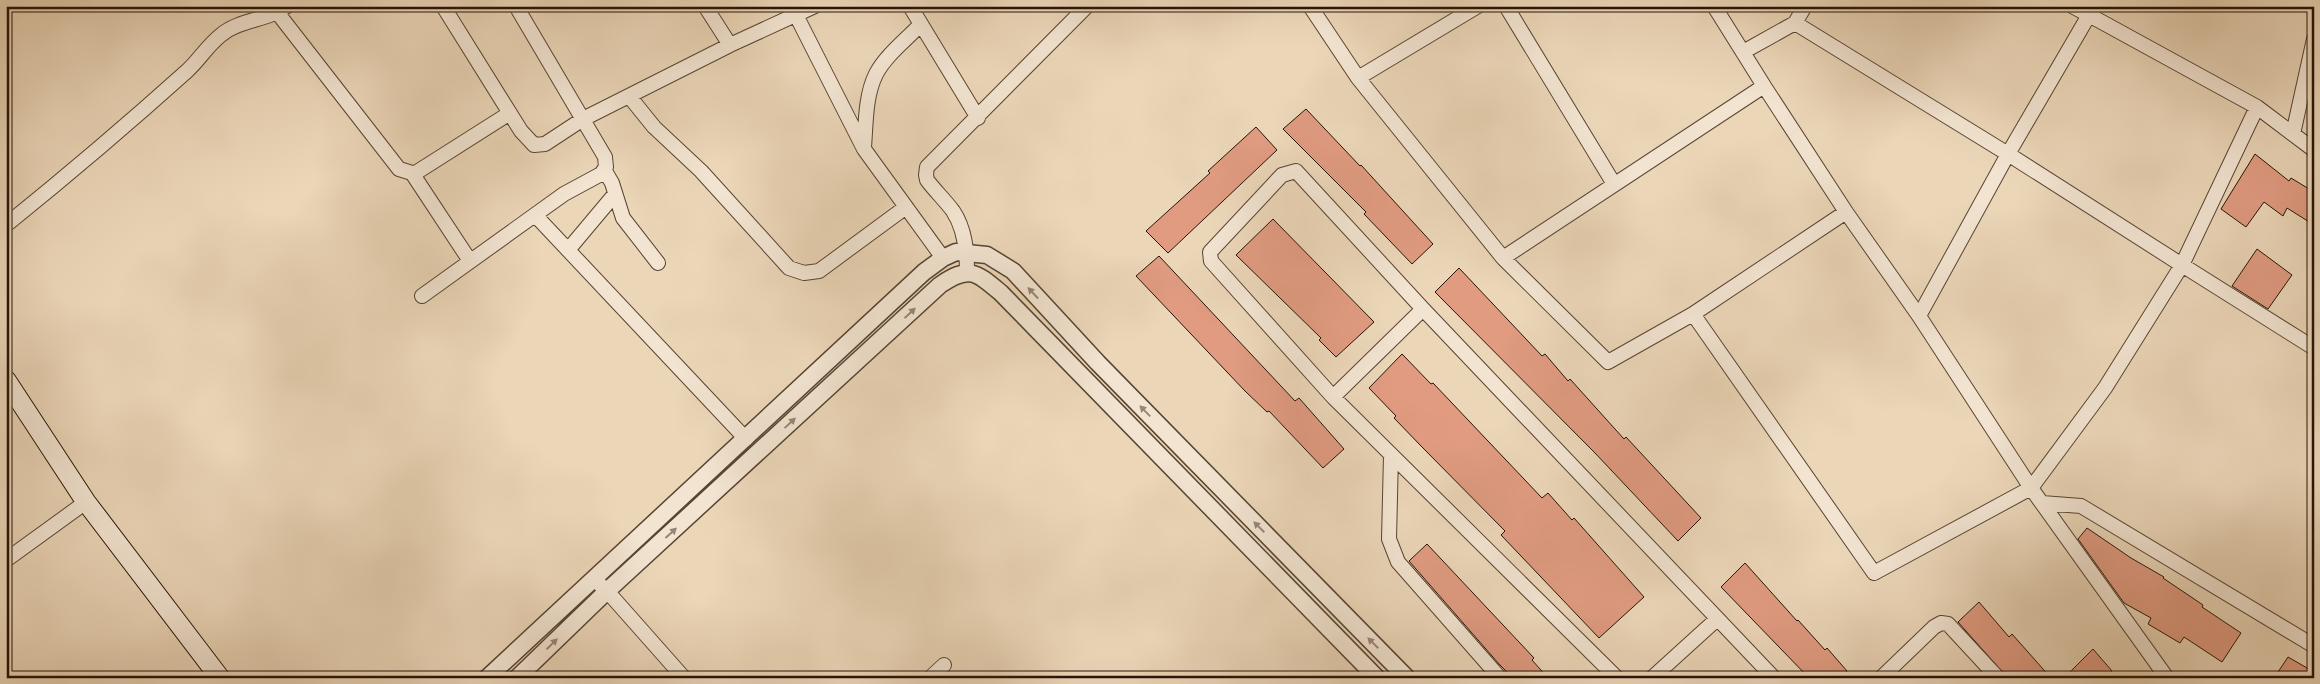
<svg xmlns="http://www.w3.org/2000/svg" width="2320" height="684" font-family="'IM FELL French Canon',serif">
<rect width="100%" height="100%" fill="#ebd6b8"/>
<filter id="stains"><feTurbulence type="fractalNoise" baseFrequency=".004" numOctaves="4"/><feColorMatrix values="0 0 0 0 .2 0 0 0 0 .09 0 0 0 0 .02 0 0 0 .5 -.17"/></filter>
<radialGradient id="worn" r=".72"><stop offset=".6" stop-color="#630" stop-opacity="0"/><stop offset="1" stop-color="#630" stop-opacity=".3"/></radialGradient>
<path fill="#e09b81" stroke="#261406" d="M1306,109L1360,166L1361,165L1433,244L1412,264L1364,214L1366,212L1283,129Z
M1256,127L1277,150L1168,253L1146,231L1210,173L1208,171Z
M2255,154L2289,181L2291,178L2314,192V225L2287,208L2283,216L2264,202L2246,227L2221,209Z
M1273,219L1374,322L1336,357L1319,340L1321,338L1236,255Z
M2257,249L2292,275L2268,309L2232,286Z
M1159,256L1295,401L1299,398L1344,449L1323,468L1269,411L1267,412L1245,391L1136,276Z
M1459,268L1542,356L1545,354L1568,381L1570,379L1624,439L1626,437L1701,518L1678,541L1595,453L1435,292Z
M1402,354L1431,384L1433,383L1542,498L1548,493L1572,520L1574,518L1644,597L1599,638L1501,535L1505,531L1422,447L1394,418L1396,416L1369,388Z
M2087,528L2131,558L2164,577L2163,578L2203,605L2202,607L2241,633L2222,662L2184,637L2180,643L2148,624L2151,618L2124,603L2078,539Z
M1427,544L1534,658L1532,660L1548,678H1513L1499,664L1409,561Z
M1745,563L1797,621L1798,620L1825,650L1827,648L1847,671L1840,678H1809L1721,587Z
M1979,602L2009,637L2012,634L2051,678H2008L2006,676L1958,622Z
M2093,649L2112,671L2106,678H2064Z
M2288,657L2314,672V678H2274Z"/>
<g fill="none" stroke-linecap="round" stroke-linejoin="round">
<defs>
<path id="minor" d="M443,6L521,131L534,145L545,144L583,119L730,45
M705,6L730,45L815,6
M910,6L978,118
M1310,6L1358,78L1503,258L1764,86L1714,6
M1506,6L1614,184
M2072,6L2089,15L2093,6
M273,7L399,169L412,173L417,172L510,113
M796,15L864,149L943,258
M1795,23L2008,154L2089,15L2257,107L2182,265L2314,348
M1743,52L1795,23L1805,6
M1358,78L1478,6
M1764,86L1846,212L1919,316L2008,154L2182,265L2105,388L2031,488L2167,678
M629,96L654,127L701,171L789,268L804,273L819,271L906,207
M2257,107L2314,150
M2293,134L2314,39
M864,147C866,124 865,96 876,74C886,55 907,39 921,24
M605,171L612,183L623,218L658,263
M412,173L470,261
M535,215L746,439
M6,225C68,175 128,124 187,71C199,60 208,45 221,35C240,19 267,21 287,6
M568,250L615,194
M1503,258L1608,362L1693,314L1846,212
M967,272C967,251 965,229 953,211C945,200 935,191 927,180L926,175L927,167L1087,6
M422,296L564,194L601,174L606,167L605,157L516,6
M1693,314L1874,573L2031,488L1919,316
M1333,397L1423,309
M1391,455L1389,539L1398,562L1500,678
M2042,503L2081,506L2314,646
M6,560L86,502
M595,580L607,591L684,678
M930,678L944,665
M1617,678L1333,397L1211,261L1210,252L1282,175L1296,171L1423,309L1774,678
M1652,678L1717,619
M1881,678L1934,627L1941,623L1948,624L1998,678"/>
<path id="tertiary" d="M487,678L924,272L943,258L956,252L987,255L1013,271L1098,363L1407,678
M517,678L607,591L940,285C969,265 976,272 1001,293L1377,678"/>
<path id="secondary" d="M6,380L86,502L220,678"/>
</defs>
<use href="#minor" stroke="#574432" stroke-width="16"/>
<use href="#tertiary" stroke="#574432" stroke-width="19"/>
<use href="#secondary" stroke="#261406" stroke-width="21"/>
<use href="#minor" stroke="#f2e4d1" stroke-width="14"/>
<use href="#tertiary" stroke="#f2e4d1" stroke-width="16"/>
<use href="#secondary" stroke="#f2e4d1" stroke-width="19"/>
</g>
<defs><path id="oneway-solid" d="M-6-.8H1V-3.2L6.5 0L1 3.2V.8H-6Z" transform="scale(1.25)"/></defs>
<g fill="#968676">
<use href="#oneway-solid" transform="translate(1033 293) rotate(-133)"/>
<use href="#oneway-solid" transform="translate(910 313) rotate(-43)"/>
<use href="#oneway-solid" transform="translate(1145 411) rotate(-134)"/>
<use href="#oneway-solid" transform="translate(790 423) rotate(-43)"/>
<use href="#oneway-solid" transform="translate(1259 527) rotate(-135)"/>
<use href="#oneway-solid" transform="translate(671 533) rotate(-42)"/>
<use href="#oneway-solid" transform="translate(1373 643) rotate(-135)"/>
<use href="#oneway-solid" transform="translate(552 644) rotate(-44)"/>
</g>
<rect width="2320" height="684" fill="none" stroke="#ebd6b8" stroke-width="25"/>
<rect x="8" y="8" width="2305" height="669" fill="none" stroke="#261406" stroke-width="2.5"/>
<rect x="12" y="12" width="2295" height="659" fill="none" stroke="#261406"/>
<rect width="100%" height="100%" filter="url(#stains)"/>
<rect width="100%" height="100%" fill="url(#worn)"/>
</svg>
